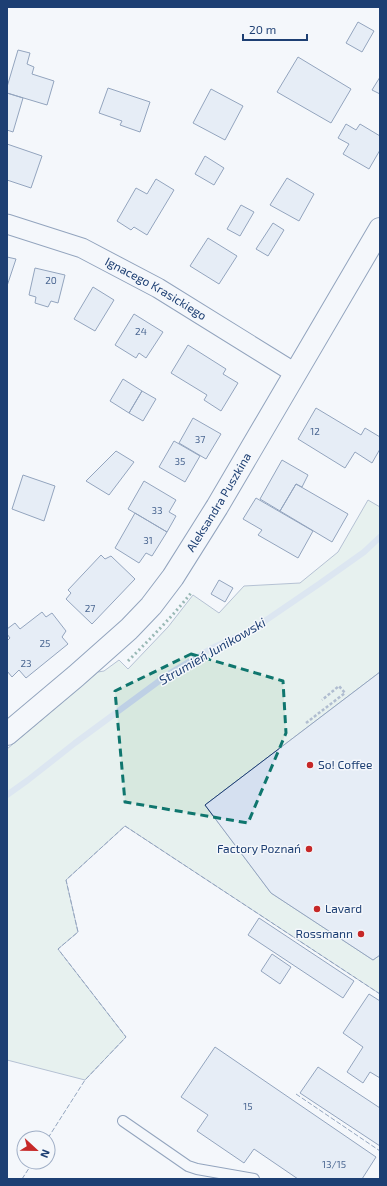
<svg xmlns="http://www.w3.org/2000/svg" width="387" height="1186" font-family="'Exo 2',sans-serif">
<rect width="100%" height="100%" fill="#f4f7fb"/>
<path fill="#d7e8df" stroke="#687fa3" d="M368,500L380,507V672L205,805L271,893L373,960L380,955V994L125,826L66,880L78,932L58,949L126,1037L85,1080L7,1060V749L98,672L104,671L119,660L128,669L168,627L193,595L219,613L244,586L300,583L338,552Z"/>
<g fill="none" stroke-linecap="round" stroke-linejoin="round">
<path stroke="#bed0e5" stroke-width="6" d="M7,795L28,780L75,743L170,673L212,648L250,631L319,584L364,552L380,537"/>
</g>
<path fill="#d5e0f0" stroke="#1d3f73" d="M358,22L374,31L362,52L346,43Z
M18,50L30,53L27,64L34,67L32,74L54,81L47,105L7,93V87Z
M298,57L351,89L331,123L277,92Z
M380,77V94L372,90Z
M108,88L150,102L140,132L120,125L122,121L99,113Z
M211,89L243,106L225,140L193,123Z
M7,93L23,98L13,132L7,130Z
M346,124L356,130L360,124L380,136V150L369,169L343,154L349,144L338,138Z
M7,144L42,156L31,188L7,180Z
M205,156L224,168L214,185L195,174Z
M287,178L314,194L299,221L270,205Z
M156,179L174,190L147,235L134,227L131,230L117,221L136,188L147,194Z
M241,205L254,212L240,236L227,229Z
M273,223L284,230L268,256L256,249Z
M208,238L237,256L219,284L190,266Z
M7,257L16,259L7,286Z
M35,268L65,275L58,303L51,301L48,307L35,303L36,297L29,295Z
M93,287L114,300L95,331L74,319Z
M134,314L163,332L146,358L139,353L136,358L115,345Z
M188,345L226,369L223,374L238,383L221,411L204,400L207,395L171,373Z
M123,379L142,391L129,413L110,401Z
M142,391L156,399L143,421L129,413Z
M316,408L361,435L365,428L380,437V449L372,463L355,452L345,468L298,439Z
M193,418L221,434L206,459L179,443Z
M174,441L200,456L185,482L159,467Z
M116,451L134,462L109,495L86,481Z
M282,460L308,475L302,487L296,484L280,511L260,499Z
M23,475L55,486L44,521L12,509Z
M144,481L176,500L169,512L176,516L167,532L128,509Z
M296,484L348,514L332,542L280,511Z
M256,498L313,531L298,558L258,535L262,530L243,519Z
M135,513L167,532L152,556L146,553L139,563L115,548Z
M101,555L105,559L111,556L135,579L92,624L66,599L71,593L68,590Z
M219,580L233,588L225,602L211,594Z
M42,612L46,617L52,613L66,631L62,637L68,644L26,678L19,670L12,677L7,671V641L10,638L7,634V629L15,623L20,629Z
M380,672V955L373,960L271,893L205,805Z
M259,918L354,981L343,998L248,935Z
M272,954L291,967L280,984L261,971Z
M369,994L380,1001V1078L370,1072L363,1083L347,1072L363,1047L343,1033Z
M215,1047L376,1157L362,1179H298L254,1149L244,1163L197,1131L208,1115L181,1097Z
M318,1067L380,1108V1146L300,1093Z"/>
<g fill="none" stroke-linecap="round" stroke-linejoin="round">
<defs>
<path id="lane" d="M123,1121L188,1166L197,1169L254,1179"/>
<g id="street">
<path id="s1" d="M7,224L82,248L158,288L295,373"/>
</g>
<g id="secondary">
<path id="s2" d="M7,734L76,676L129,629L151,606L173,577L217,507L380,229"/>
</g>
</defs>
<use href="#lane" stroke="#1d3f73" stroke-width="12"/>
<use href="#street" stroke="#1d3f73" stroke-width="21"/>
<use href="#secondary" stroke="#1d3f73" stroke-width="24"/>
<path stroke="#5e769c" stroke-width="2.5" stroke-dasharray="3 2" stroke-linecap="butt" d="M306,723L345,693L339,686L322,700"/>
<use href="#lane" stroke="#f4f7fb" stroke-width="10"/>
<use href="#street" stroke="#f4f7fb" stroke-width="19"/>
<use href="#secondary" stroke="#f4f7fb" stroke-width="22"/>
<path stroke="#2c6c60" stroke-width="3" stroke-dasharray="2 3" stroke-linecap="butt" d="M128,661C150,639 172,617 191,593"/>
<path stroke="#1d3f73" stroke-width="1" stroke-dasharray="5 2" stroke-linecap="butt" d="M296,1094L380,1151
M48,1138L85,1080L126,1037L58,949L78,932L66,880L125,826L380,994
M22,1179L33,1162"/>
</g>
<path d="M0 0H387V1186H0ZM191,654L283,681L286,733L248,823L125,802L115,691Z" fill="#f4f7fb" fill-opacity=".55" fill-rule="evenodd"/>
<path fill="none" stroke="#0f766e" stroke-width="3" stroke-dasharray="8 5" stroke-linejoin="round" d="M191,654L283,681L286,733L248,823L125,802L115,691Z"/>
<g fill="#c62828" stroke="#f4f7fb" stroke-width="1.5">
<circle cx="310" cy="765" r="4"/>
<circle cx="309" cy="849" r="4"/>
<circle cx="317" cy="909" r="4"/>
<circle cx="361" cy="934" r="4"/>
</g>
<g text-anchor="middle" stroke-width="3" stroke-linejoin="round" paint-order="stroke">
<g font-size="10" fill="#4b6792">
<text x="51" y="284">20</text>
<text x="141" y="335">24</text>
<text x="315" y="435">12</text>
<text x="200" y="443">37</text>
<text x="180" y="465">35</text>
<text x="157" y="514">33</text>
<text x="148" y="544">31</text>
<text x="90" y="612">27</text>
<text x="45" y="647">25</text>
<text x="26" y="667">23</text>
<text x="248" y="1110">15</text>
<text x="334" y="1168">13/15</text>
</g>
<g font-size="12" fill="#1d3f73" stroke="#f4f7fb">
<text dy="4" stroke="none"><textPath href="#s1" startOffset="163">Ignacego Krasickiego</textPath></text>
<text dy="4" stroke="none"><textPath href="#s2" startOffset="317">Aleksandra Puszkina</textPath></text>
</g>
<g font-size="12" fill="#1d3f73" stroke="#f4f7fb" text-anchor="start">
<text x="318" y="769">So! Coffee</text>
<text x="301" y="853" text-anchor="end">Factory Poznań</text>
<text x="325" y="913">Lavard</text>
<text x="353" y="938" text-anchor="end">Rossmann</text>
</g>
<g font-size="13" font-style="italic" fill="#1d3f73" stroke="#f4f7fb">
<text transform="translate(212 651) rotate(-30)" y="5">Strumień Junikowski</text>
</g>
</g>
<rect width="387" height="1186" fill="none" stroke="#1d3f73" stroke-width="16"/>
<g transform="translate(36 1150) rotate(112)"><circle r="19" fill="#f4f7fb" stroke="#9eadc5"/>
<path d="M0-3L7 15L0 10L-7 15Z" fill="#c62828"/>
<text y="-6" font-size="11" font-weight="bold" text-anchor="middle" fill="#1d3f73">N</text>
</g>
<path d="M243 34v6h64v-6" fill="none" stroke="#1d3f73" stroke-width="2"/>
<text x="249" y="34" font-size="12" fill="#1d3f73" stroke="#f4f7fb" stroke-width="3" paint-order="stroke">20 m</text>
</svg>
